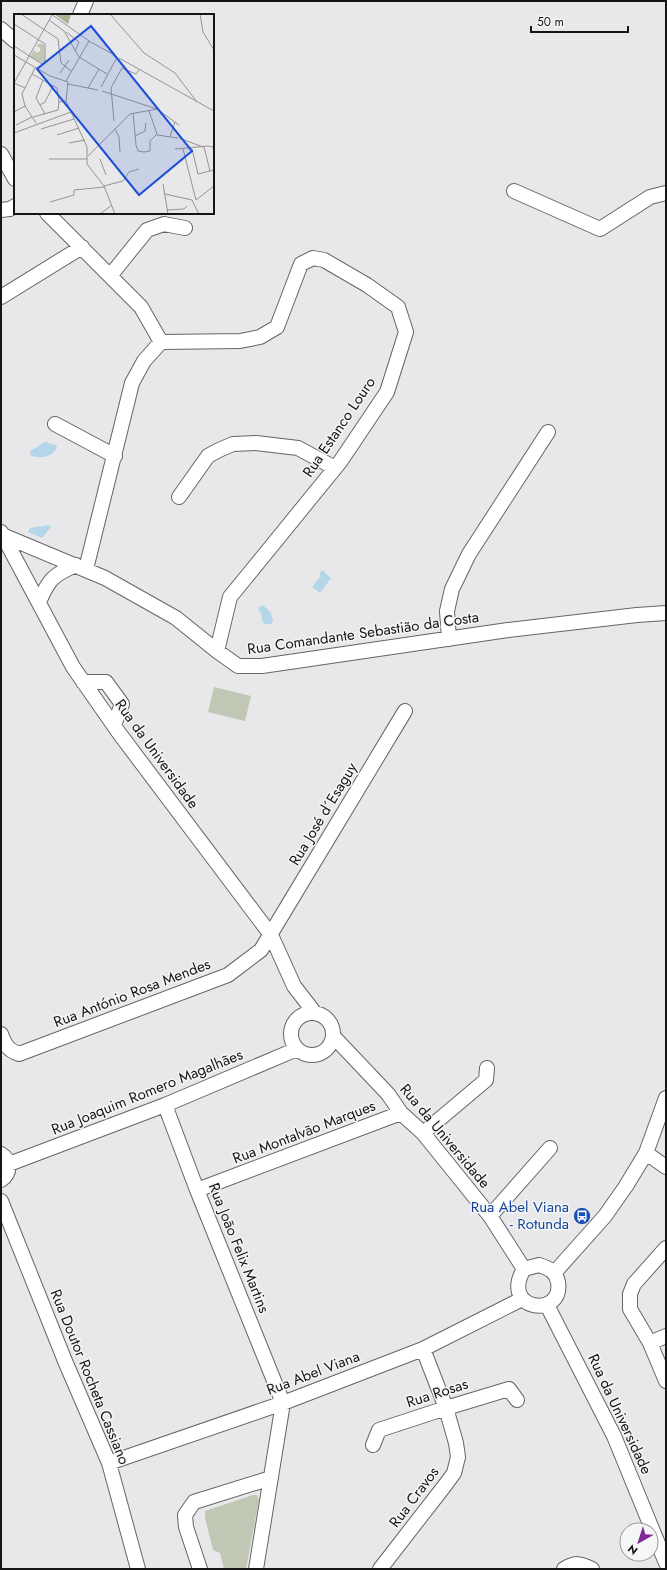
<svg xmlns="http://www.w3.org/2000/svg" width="667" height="1570" font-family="Jost,sans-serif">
<rect width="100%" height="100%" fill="#e8e8ea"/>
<path fill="#c0c7b4" d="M214,687L251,696L245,721L208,712Z
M253,1495H257L259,1500L246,1569H224L220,1553L213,1550L205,1518V1511Z"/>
<path fill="#b3d6e9" d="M45,442L56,445L57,448C51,458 42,458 31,456L30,451Z
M49,525L51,527L42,538L28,532L30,528Z
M322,570L331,578L320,593L312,587L320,577V573Z
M263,605L271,613L273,621L271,624H264L262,620L261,613L258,610L259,607Z"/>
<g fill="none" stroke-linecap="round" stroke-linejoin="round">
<defs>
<path id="minor" d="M80,15L86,1
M1,29L15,41
M1,154L15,179
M514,191L600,229L650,197L666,193
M1,210L10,209L15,206
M47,213L141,307L161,342
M110,276L147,230L164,224L185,228
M1,297L82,247
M55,424L115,456
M179,497L208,456L219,450L233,444L256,443L298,448L335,468
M1,532L73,667L119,733L271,935L294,986L314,1012
M2,535L105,578L176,618L217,651L238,666H262L508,630L637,615L666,613
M86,569L132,383L144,361L161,342L240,341L260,337L277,327L301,264L313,258L324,260L367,285L398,307L406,332L387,392L340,462L230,597L217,651
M39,602C49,579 53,575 76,565
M449,639L447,611L452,589L469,554L548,432
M83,682H106L122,704L114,725
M291 1034a21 21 0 1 1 42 0a21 21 0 1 1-42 0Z
M1,1034C5,1045 8,1050 19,1054L228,975L261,950L405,711
M334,1037L388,1094L401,1113L423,1133L490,1216L524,1269
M165,1105L197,1190L283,1403L256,1569
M423,1133L486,1080L487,1068
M646,1153L666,1167
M1,1154C11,1160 11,1173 1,1180
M9,1164L165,1105L297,1049
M197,1190L401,1113
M1,1201L65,1361L109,1463L138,1569
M490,1216L550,1148
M666,1248L634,1284L630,1294V1309L650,1343L666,1381
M539,1265C548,1268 556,1271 558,1282C564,1319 499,1311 524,1269Z
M555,1272L605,1216L626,1186L646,1153L666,1098
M547,1305L614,1436L666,1563
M650,1343L666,1336
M373,1445L379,1430L446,1408L509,1389L517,1400
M109,1463L283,1403L423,1349L522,1299
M200,1569L186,1527L185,1515L194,1502L271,1478
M380,1569L446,1484L454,1473L458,1457L456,1443L446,1408L423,1349
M564,1569C576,1562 580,1563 592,1569"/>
</defs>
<use href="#minor" stroke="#656567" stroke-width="16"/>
<use href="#minor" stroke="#fff" stroke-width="14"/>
</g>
<defs>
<symbol id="bus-disc" viewBox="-11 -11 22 22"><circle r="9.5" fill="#1a4fb4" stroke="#f5f6f7"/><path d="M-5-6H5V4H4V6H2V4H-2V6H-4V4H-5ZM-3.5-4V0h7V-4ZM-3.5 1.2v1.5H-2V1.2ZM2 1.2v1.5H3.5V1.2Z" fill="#fff"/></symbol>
</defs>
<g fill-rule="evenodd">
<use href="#bus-disc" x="572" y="1206" width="20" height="20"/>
</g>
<g text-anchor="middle" stroke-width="3" stroke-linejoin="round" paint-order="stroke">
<g font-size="15" fill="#151515" stroke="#f5f6f7">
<text transform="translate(339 427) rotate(-56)" y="5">Rua Estanco Louro</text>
<text transform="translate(363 633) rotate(-8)" y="5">Rua Comandante Sebastião da Costa</text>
<text transform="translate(157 754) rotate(54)" y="5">Rua da Universidade</text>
<text transform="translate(323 814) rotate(-59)" y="5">Rua José d´Esaguy</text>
<text transform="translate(132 993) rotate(-21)" y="5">Rua António Rosa Mendes</text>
<text transform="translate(147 1092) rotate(-22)" y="5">Rua Joaquim Romero Magalhães</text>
<text transform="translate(304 1132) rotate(-21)" y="5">Rua Montalvão Marques</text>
<text transform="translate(445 1136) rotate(50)" y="5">Rua da Universidade</text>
<text transform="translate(239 1248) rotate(68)" y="5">Rua João Felix Martins</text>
<text transform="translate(313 1373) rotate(-21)" y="5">Rua Abel Viana</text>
<text transform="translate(90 1377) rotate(68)" y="5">Rua Doutor Rocheta Cassiano</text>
<text transform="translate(437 1393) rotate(-18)" y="5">Rua Rosas</text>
<text transform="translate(620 1414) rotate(65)" y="5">Rua da Universidade</text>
<text transform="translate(414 1497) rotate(-53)" y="5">Rua Cravos</text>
</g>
<g font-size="15" fill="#164399" stroke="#f5f6f7" text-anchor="end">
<text x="569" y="1212">Rua Abel Viana<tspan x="569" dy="17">- Rotunda</tspan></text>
</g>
</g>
<g transform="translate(14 14)">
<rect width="200" height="200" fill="#e8e8ea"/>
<path d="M26,29L30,31L31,48L28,49L16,43L20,36L23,39L26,37V34L22,32Z" fill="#c0c7b4"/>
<path d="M40,0H57L54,10Z" fill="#a7b393"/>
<path fill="none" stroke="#949495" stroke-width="1" d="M7,0L44,25L47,49L57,57M37,0L75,27L102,42M96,0L130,39L161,59L183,88M186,0L189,18L200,36M35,6L50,17L65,43L93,60M0,10L31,30V49L28,50L0,32M52,18L65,28L61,37M0,41L36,62L54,68L52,87L73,133V150L90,172L101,200M105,44L200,97M21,54L8,80L11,92L22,109M46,59L55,46M18,60L43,74L45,88L52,87M29,66L22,84L31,100M52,67L75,27M0,69L38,1M0,69L11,74M54,70L84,76M87,73L102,45M74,74L85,55M88,77L143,95L165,111M26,91L31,88L39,72M0,98L11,92M119,99L122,131L124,137L130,138L136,137V127L143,120L135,97M19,103L44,96L45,88M100,107L97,74L108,54L122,60L126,55M2,111L18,103M27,115L60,105M101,115L105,123L106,138M0,119L57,98M43,121L65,114M143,121L164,124M121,122L131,117L132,109M156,123L161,108M165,124L189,133M55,129L71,126M190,133L196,157M161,135L194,132L199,133L200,139M169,135L182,186M178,135L184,160L200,156M74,142L116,100L143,95M35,145H73M86,145L92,161M149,170L154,200M90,172L109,167L115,158L125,155M151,180L178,186L185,200M182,186L200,172M36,188L60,181V176L90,173M153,196L170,195L173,192M86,200L98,191"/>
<path fill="#1d4ed8" fill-opacity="0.15" stroke="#1d4ed8" stroke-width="2" d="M77,12L178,137L125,181L23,55Z"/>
<rect width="200" height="200" fill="none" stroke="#151515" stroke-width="2"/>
</g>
<rect width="667" height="1570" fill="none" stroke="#151515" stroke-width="4"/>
<g transform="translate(639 1542) rotate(219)"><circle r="19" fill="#f5f6f7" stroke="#9b9c9d"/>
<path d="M0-3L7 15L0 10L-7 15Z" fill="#812996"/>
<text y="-6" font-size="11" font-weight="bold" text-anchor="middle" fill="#151515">N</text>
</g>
<path d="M531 26v6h97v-6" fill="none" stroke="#151515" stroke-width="2"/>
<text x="537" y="26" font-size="12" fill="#151515" stroke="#f5f6f7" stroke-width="3" paint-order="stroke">50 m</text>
</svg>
